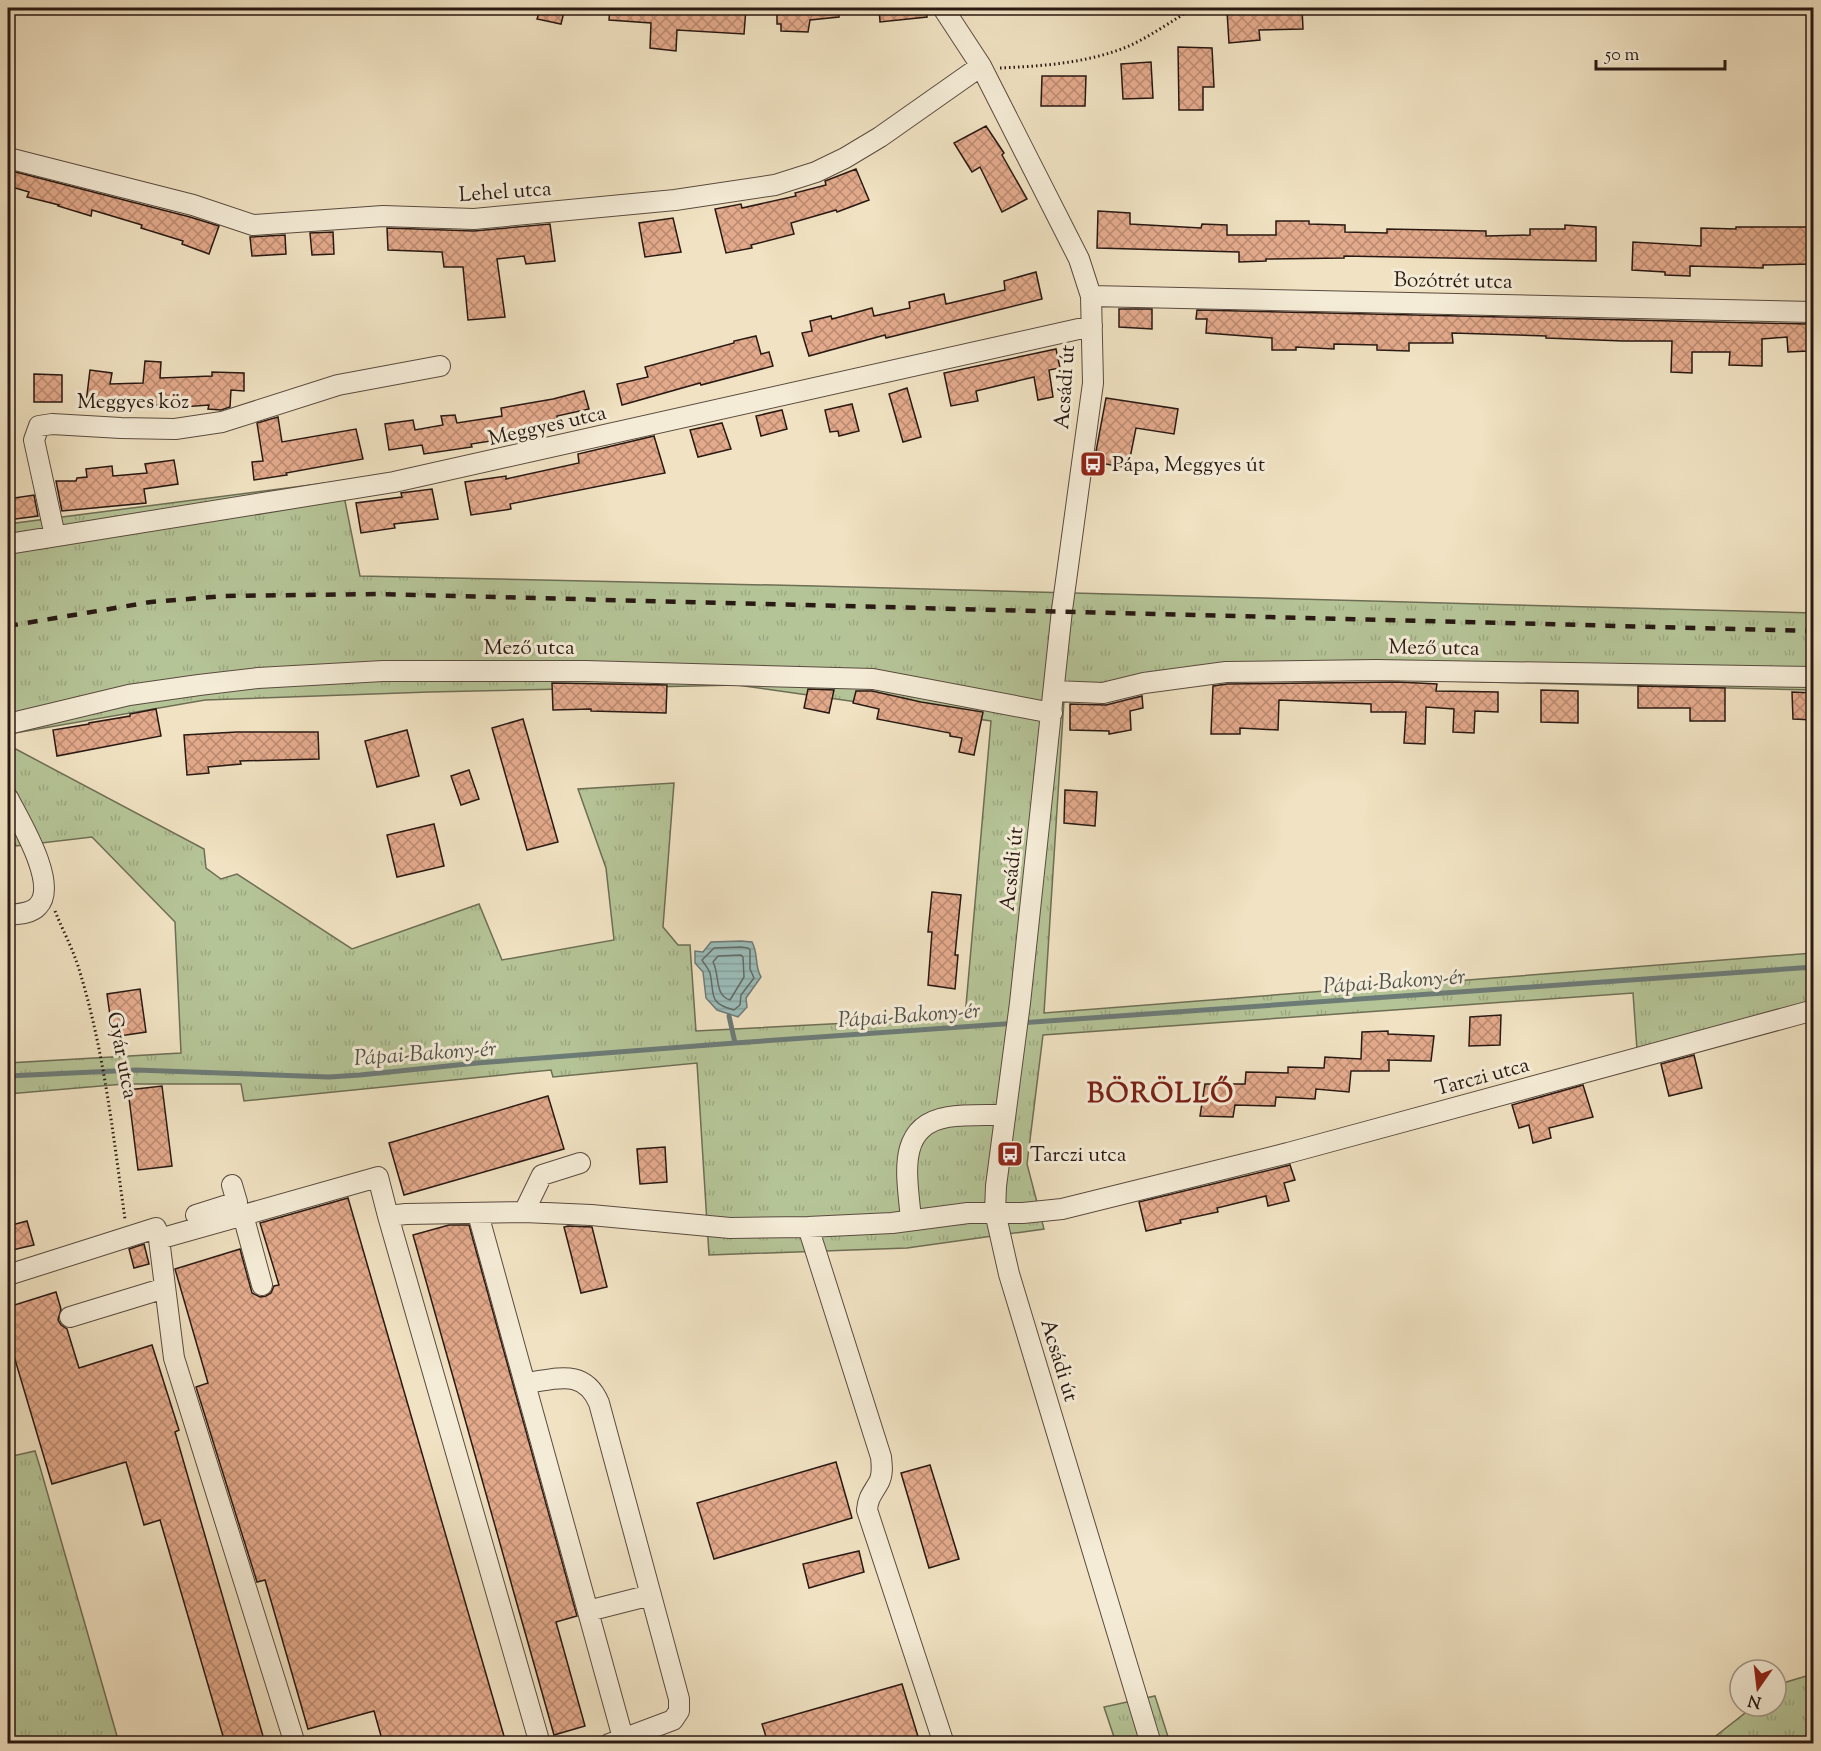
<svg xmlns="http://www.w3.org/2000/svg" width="1821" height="1751" font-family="'Sorts Mill Goudy',serif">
<defs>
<pattern id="grass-tufts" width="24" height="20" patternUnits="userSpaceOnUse" patternTransform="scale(1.5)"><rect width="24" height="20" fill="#b5c497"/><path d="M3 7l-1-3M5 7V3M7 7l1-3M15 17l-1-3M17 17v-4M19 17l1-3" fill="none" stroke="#9ca881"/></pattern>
<pattern id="water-rules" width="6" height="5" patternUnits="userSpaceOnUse" patternTransform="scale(1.5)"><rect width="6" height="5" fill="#9bbdba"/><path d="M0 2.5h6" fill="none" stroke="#86a29f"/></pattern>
<pattern id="building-cross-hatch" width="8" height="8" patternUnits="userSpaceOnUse" patternTransform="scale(1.5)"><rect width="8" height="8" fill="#e4aa8c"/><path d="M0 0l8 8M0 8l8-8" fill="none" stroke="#b98a71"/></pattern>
</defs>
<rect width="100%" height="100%" fill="#f0e2c2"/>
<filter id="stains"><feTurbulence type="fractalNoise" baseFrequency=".00333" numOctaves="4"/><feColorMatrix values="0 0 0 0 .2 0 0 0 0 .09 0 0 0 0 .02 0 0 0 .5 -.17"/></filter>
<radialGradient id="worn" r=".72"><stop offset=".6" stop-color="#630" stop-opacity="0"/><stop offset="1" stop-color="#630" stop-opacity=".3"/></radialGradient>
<path fill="url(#grass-tufts)" stroke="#6e6e55" stroke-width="1.5" fill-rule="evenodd" d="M341,481L360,576L815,586L1813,613V690L1236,676L1064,700L1044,1013L1813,953V1017L1638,1064L1633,993L1043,1035L1027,1164L1044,1229L907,1248L709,1255L697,1063L553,1077L551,1070L244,1101L241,1084H124L8,1094V1063L181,1053L175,922L92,837L16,846L8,827V524ZM737,685L991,721L965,1017L696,1031L690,945H678L663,927L674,783L578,789L606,868L614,940L502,960L479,904L352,949L237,874L221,879L206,868L204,849L10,746L9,734L205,700L429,692Z
M35,1451L40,1467L119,1743H8V1457Z
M1813,1674V1743H1707L1754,1706H1776V1689L1783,1683Z
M1155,1696L1170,1743H1116L1104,1707Z"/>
<path fill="url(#water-rules)" stroke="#6d7b77" stroke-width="1.5" d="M741,941L752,942C759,955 754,965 761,977L746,998L747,1007L738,1017L717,1010L706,998L703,972L695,963V951L703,952L711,942Z"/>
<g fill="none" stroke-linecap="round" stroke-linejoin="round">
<path stroke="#626b66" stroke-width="1.5" d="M741,947L748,948L750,950V969L754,978L741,995L740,1005L734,1010C707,1003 715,994 710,973C708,968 705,965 702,960L714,948Z
M718,956L741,955L743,957L744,977L730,1000C714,995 720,975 713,962Z"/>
<path stroke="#6d7b77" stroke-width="5" d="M729,1016L735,1043
M8,1076L136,1070L329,1077L360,1075L477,1063L735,1043L1814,967"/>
</g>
<path fill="url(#building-cross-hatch)" stroke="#281913" stroke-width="1.5" d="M541,8H565L561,24L537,19Z
M610,8H746L744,34L677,30L676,51L650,48L651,23L609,20Z
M777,8H839V17L810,20L808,32L781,31V24H777Z
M879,8H926L927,17L880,22Z
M1266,8H1302L1303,29L1259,30L1260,40L1229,43L1227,11Z
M1178,47L1212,48L1214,87H1203V110H1179Z
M1151,62L1153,98L1123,99L1121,64Z
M1042,76H1086L1085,106H1041Z
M986,126L1004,153L1002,155L1027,199L1002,212L980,167L972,172L954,143Z
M856,169L869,200L837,212L836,210L791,223L794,234L751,245L752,248L726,253L715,209L741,204L742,208L796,196L795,193L826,185L825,181Z
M8,170L190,217L219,226L209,254L182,244L183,241L141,228L142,225L92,210L91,216L58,206L59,205L27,197L29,192L8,186Z
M1098,211L1130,213V224L1201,228L1202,224L1227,225V235H1276V221H1309V224L1345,225V232L1387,233V229L1486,231V236L1530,235V229H1565V225L1596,227V261L1344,256V258L1266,259V261L1239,262V252L1097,248Z
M673,218L681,252L645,257L639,223Z
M550,224L555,261L526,264L524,256L497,259L505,317L468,320L463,267H444L442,252L388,250L387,228L474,231Z
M1736,227H1810L1811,264L1763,265V268L1690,266V276L1665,275V272L1632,270L1633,242L1701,246V228L1736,229Z
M333,232L334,254L312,255L310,233Z
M285,235L286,254L252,256L250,237Z
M1036,272L1042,299L886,338L885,335L809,356L802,333L812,331L810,321L831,316L832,319L872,308L874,316L910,308L909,302L944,294L946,304L1005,290L1004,281Z
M1119,309H1152V329L1119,327Z
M1197,310L1807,324L1808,351L1788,352L1787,337L1762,339V366L1729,365L1730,352H1692V373L1671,372L1672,341H1623L1546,338V336L1452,333L1453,343H1409V351L1377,350V345L1334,344V349L1296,347V350H1272V338L1206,333L1207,319H1196Z
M756,336L761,354L769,352L773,366L701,385L700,383L622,405L617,384L648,377L645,367L734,343V341Z
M1056,349L1060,368L1049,370L1053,397L1038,400L1034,377L976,391L978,401L951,406L944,373Z
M145,361L161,362L160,378L212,376V372L244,373V391L231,390L230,407L221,410L208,409L209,405L168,408V405H109L86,403L90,370L112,373L110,384L143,383Z
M34,374L62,375V402H34Z
M907,388L921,437L903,442L889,394Z
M584,391L589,409L557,416L558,422L516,431L517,437L471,444L472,447L424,454L422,445L389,450L385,424L413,420L415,430L443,425L441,416L455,415L457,423L502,416L501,408L553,399Z
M1106,398L1178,409L1174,434L1136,428L1128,468L1094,462Z
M852,404L859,431L839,436L838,431L830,432L825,410Z
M782,410L787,429L761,436L756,416Z
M278,417L282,442L356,429L363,459L286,473L287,475L254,480L252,462L263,461L257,423Z
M722,423L731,449L698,457L690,430Z
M654,436L665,473L510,504L511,509L471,515L465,482L506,476V479L579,463L578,454Z
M174,460L178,484L144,489L146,503L62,511L56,481H76L77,478L87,477L86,469L112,466L113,476L147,473L145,464Z
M432,489L438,519L394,524L395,528L361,533L356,503L402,497L401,493Z
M34,495L38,516L8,520V499Z
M1398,682L1437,684L1436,691L1498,692V712L1475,711L1474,733L1453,732L1454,709L1426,707L1425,744L1404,743L1406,712H1371V704L1279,700L1278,730L1240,728V734H1211L1213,686L1227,684Z
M552,683L667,685L666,713L591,711V709L553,710Z
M1638,686L1725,688V721H1690V708H1638Z
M808,689L834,690L829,713L804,708Z
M1541,690L1578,691V723L1541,722Z
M856,691H872L921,702L983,712L974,755L959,752L962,738L950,736V733L877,719L879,709L853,703Z
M1792,692L1814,693V720L1793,719Z
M1142,696L1143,708L1130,711L1131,730L1109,734V731L1070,730V704L1106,705Z
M156,709L161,736L57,756L53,730L89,724V723L130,716V714Z
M523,719L558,842L527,850L492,728Z
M407,730L419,776L377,787L365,741Z
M237,732H318L319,759L240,761L241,764L208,767L209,773L187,775L184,735Z
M469,770L479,799L461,805L451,776Z
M1065,790L1097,792L1095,826L1064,823Z
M434,824L444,866L397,877L387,835Z
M932,892L961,895L955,955H958L955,989L928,985L932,932H928Z
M140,989L146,1032L113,1037L107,994Z
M1501,1015L1500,1045L1469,1046L1470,1017Z
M1388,1031V1034L1434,1036L1431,1061L1387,1060H1389V1071H1351L1349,1092L1316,1089L1315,1099L1276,1097L1275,1106L1235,1105L1233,1117L1200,1116L1205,1084H1245L1246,1072L1288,1073V1067L1324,1068L1325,1057L1361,1059L1362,1032Z
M1694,1055L1702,1088L1669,1096L1661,1064Z
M1583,1085L1593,1117L1549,1128L1551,1138L1533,1143L1529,1125L1519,1128L1512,1105Z
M162,1086L172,1166L138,1170L128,1090Z
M548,1096L564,1149L404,1195L389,1143Z
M665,1147L667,1182L640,1184L637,1149Z
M1290,1165L1295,1180L1284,1183L1289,1201L1268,1206L1266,1196L1217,1208L1218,1212L1180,1220L1181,1223L1146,1231L1139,1202Z
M348,1198L506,1743H383L374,1711L308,1729L265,1580L257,1582L196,1387L208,1383L175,1269L240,1249L252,1293L260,1297L266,1296L271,1293L274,1286L279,1285L260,1223Z
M27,1221L34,1245L8,1251V1226Z
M449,1225H469L577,1616L556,1622L585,1726L554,1735L413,1235Z
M568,1226L592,1227L607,1287L581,1293L564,1227Z
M144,1244L149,1264L134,1268L129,1249Z
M56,1292L61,1309L58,1320L61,1325L67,1329L79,1368L152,1345L179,1430L175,1432L265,1743H225L160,1520L144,1525L126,1462L52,1484L8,1336V1307Z
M836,1462L852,1518L714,1559L697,1503Z
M930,1465L959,1559L929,1568L901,1473Z
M859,1551L864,1572L809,1588L803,1564Z
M902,1684L920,1743H768L762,1724Z"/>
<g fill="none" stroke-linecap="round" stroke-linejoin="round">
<defs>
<path id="minor" d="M943,8L981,66L1079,259L1091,296L1093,383L1062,610L1020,1003L996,1186L995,1212L1009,1274L1151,1744
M8,158L193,205L253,225L383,216L474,219L675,200L775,185L816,172L845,158L880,137L981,66
M1091,296L1814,312
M55,536L34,440L39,426L52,424L121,428L175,429L222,422L338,385L440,366
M8,544L394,482L1092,326
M1055,691L1103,693L1144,683L1226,672L1376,670L1814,677
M8,724L129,695L199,685L258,678L383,671H585L873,679L1052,713
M8,798C19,820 59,884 38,906C31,914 17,914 8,915
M524,1212L542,1175L580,1163
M478,1214L623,1738
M196,1215L237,1202L232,1185
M243,1215L262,1285
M388,1216L406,1214L524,1212L591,1215L730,1228L808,1227L892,1223L968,1213H1023L1062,1209L1288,1153L1814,1010
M911,1220C908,1180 894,1126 948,1117C966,1114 986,1115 1004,1115
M808,1227L881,1457C882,1466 883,1474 879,1482C873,1493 868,1497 867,1510L944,1744
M159,1239L174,1358L295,1744
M8,1275L156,1228L159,1239L378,1177L388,1216L540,1744
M70,1317L165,1288
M526,1383C557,1379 584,1368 599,1403L679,1699V1711L673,1720L609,1744
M588,1611L651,1595"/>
</defs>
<use href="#minor" stroke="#5a4b3f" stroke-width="22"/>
<path stroke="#281913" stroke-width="3" stroke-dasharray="1.5 3" stroke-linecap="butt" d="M1593,8L1606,9L1814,12
M1000,68C1044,66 1088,63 1129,46C1151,36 1173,20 1194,8
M55,911C62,929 72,947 78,966C104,1048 113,1135 125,1219"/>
<use href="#minor" stroke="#f5ecd7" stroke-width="20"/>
<path stroke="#281913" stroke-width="4.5" stroke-dasharray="10 10" stroke-linecap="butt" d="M8,626L151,602L225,596L377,594L1814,631"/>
</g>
<defs>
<symbol id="bus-square" viewBox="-11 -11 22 22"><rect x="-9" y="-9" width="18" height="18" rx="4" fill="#8f2418" stroke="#f5ecd7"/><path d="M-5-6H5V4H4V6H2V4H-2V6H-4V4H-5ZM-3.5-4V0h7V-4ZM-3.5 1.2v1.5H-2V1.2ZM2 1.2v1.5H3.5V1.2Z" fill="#fff"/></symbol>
</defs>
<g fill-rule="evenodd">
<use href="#bus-square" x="1078" y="449" width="30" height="30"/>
<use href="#bus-square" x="995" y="1139" width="30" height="30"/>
</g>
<g text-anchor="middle" stroke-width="6" stroke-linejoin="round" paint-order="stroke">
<g font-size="21" fill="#281913" stroke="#f5ecd7">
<text transform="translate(505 191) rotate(-4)" y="7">Lehel utca</text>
<text transform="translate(1453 280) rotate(1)" y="7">Bozótrét utca</text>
<text transform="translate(1064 387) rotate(-86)" y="7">Acsádi út</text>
<text x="133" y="408">Meggyes köz</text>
<text transform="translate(547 425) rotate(-13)" y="7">Meggyes utca</text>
<text x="529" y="654">Mező utca</text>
<text transform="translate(1434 647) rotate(1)" y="7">Mező utca</text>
<text transform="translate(1011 869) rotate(-84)" y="7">Acsádi út</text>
<text transform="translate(123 1055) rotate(79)" y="7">Gyár utca</text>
<text transform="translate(1482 1076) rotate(-15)" y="7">Tarczi utca</text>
<text transform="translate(1060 1360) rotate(73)" y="7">Acsádi út</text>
</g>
<g font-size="21" fill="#281913" stroke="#f5ecd7" text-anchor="start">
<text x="1112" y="471">Pápa, Meggyes út</text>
<text x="1030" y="1161">Tarczi utca</text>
</g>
<g font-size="22" font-style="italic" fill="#50524d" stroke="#f5ecd7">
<text transform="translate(1394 980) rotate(-4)" y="8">Pápai-Bakony-ér</text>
<text transform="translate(909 1014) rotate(-4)" y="8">Pápai-Bakony-ér</text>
<text transform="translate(425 1052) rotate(-4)" y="8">Pápai-Bakony-ér</text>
</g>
<g font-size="27" font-weight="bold" letter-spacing="1.5" fill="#7a1f14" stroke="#f5ecd7">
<text x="1161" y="1102">BÖRÖLLŐ</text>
</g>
</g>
<rect width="1821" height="1751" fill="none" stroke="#f0e2c2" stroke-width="30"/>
<rect x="9" y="9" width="1803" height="1733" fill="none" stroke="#281913" stroke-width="3"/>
<rect x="15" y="15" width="1791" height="1721" fill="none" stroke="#281913" stroke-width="1.5"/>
<g transform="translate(1758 1688) rotate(194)"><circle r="28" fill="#f5ecd7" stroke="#a39889" stroke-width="1.5"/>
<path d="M0-4.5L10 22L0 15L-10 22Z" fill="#8f2418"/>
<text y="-9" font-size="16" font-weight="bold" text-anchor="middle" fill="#281913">N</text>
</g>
<path d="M1596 60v9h129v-9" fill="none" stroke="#281913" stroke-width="3"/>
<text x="1605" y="60" font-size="18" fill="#281913" stroke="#f5ecd7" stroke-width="4.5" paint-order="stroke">50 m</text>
<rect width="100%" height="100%" filter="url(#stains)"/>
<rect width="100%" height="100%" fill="url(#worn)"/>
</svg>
